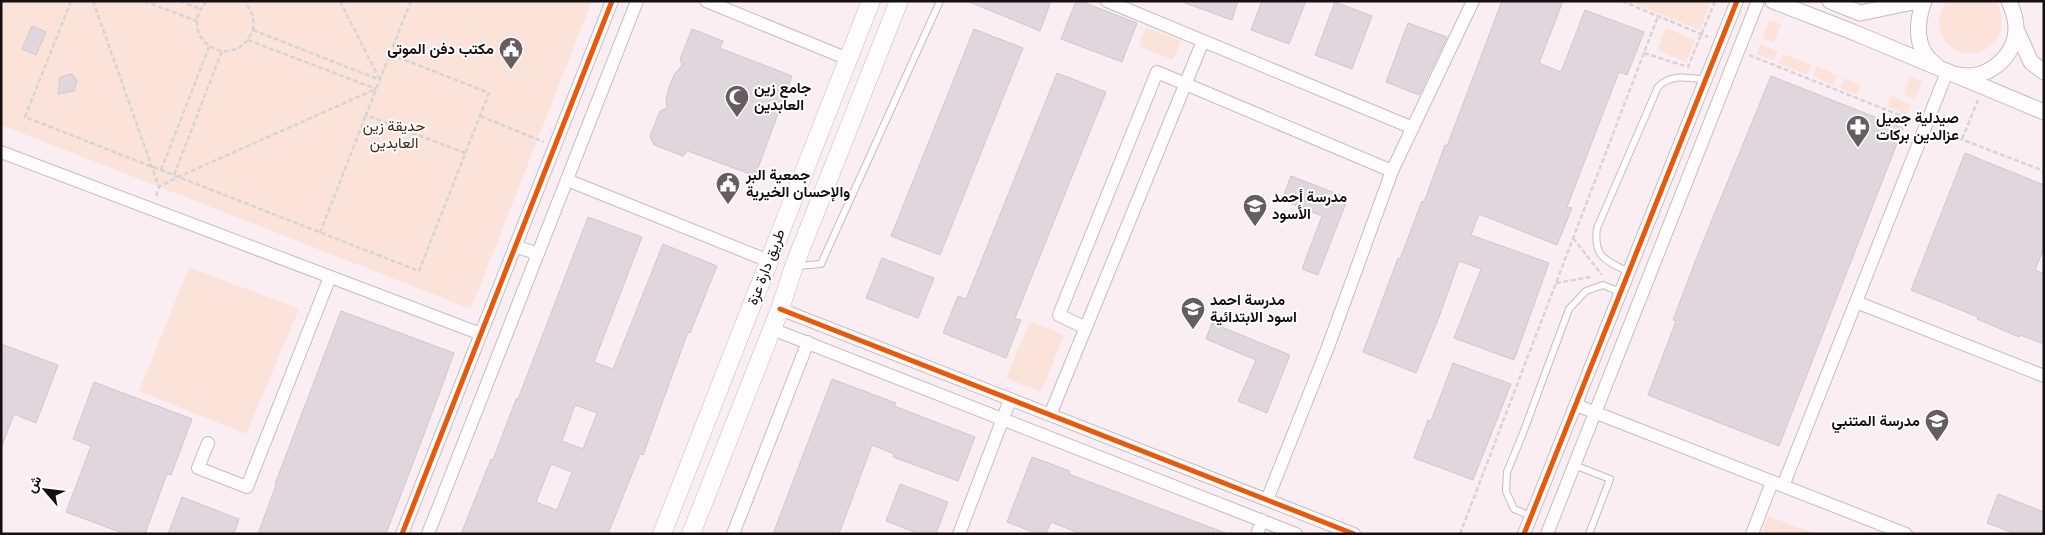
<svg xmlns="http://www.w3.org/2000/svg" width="2045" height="535" font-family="Karla,Vazirmatn,sans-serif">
<rect width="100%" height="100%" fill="#faeef3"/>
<path fill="#fbe3da" d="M1,1H592L471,309L1,125Z
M1627,1H1709L1711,2L1700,30Z
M1947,1H1995C2023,44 1959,76 1942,34C1937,22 1939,11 1947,1Z
M1769,20L1781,24L1774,43L1763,39Z
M1146,27L1181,41L1173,60L1139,46Z
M1666,28L1695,40L1686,62L1657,50Z
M1760,44L1778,51L1774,61L1756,54Z
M1783,54L1812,65L1808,75L1779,64Z
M1817,66L1837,75L1833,85L1813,76Z
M1910,76L1922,81L1915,99L1904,95Z
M1844,78L1861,85L1857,95L1840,88Z
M1891,96L1911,105L1907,115L1887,106Z
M189,267L299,309L246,434L139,391Z
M1030,321L1064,335L1041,392L1006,378Z
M1768,516L1816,534H1761Z"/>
<path fill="#dfd7dc" stroke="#d0c8cd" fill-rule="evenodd" d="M967,1H1051L1040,31Z
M1076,1H1080L1137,23L1122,62L1061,39Z
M1186,1H1238L1232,20L1185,3Z
M1262,1H1306L1289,44L1251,30Z
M1502,1H1563L1539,63L1561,72L1585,10L1644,32L1627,75L1619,72L1567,207L1572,208L1557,245L1479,214L1471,235L1549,263L1514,360L1454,338L1481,269L1459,261L1439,317L1416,373L1363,352L1398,258L1400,259L1422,201L1424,202L1445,145L1447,146Z
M1335,2L1372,16L1352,69L1315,55Z
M1408,23L1447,37L1419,95L1386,82Z
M32,26L46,32L36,55L22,49Z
M692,29L723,41L720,48L792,76L755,176L688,151L683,156L654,145L650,136L660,111L667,108L666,99L669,87L674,75L682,65L680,59Z
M974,29L1023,48L940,255L891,236Z
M1057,73L1106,92L1015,318L1021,320L1006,358L943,333L958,296L966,299Z
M72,74L77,81L74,91L58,94L60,77Z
M1771,76L1903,128L1779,446L1648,395L1676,321L1673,320L1698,254Z
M1965,153L2044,185V248L2035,270L2044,274V344L2020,335L2019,337L1977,319L1978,317L1911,290Z
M1291,176L1348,198L1318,275L1302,269L1322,216L1282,200Z
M588,217L642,237L594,362L613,369L663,244L717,266L690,333L688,332L643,455L640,454L608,534H461L491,459L493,460L516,399H518ZM575,405L597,413L583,449L562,441ZM551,464L572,472L557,510L536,502Z
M882,258L934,278L918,318L866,298Z
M341,311L454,353L435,405L386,534H258L276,485L275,484Z
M1212,323L1290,355L1267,413L1238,401L1256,360L1206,339Z
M1,344L58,365L36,423L14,414L2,446Z
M1453,363L1511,384L1473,480L1414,458L1428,420L1431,421Z
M832,379L896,403L894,406L975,437L958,481L893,457L894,454L872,445L839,534H773Z
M94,382L192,419L171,475L167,474L145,534H125L66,512L91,446L73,439Z
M1032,457L1070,471L1069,474L1228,534H1081L1051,522L1046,534H1038L1007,522Z
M900,484L948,502L936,534H919L886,521Z
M1998,494L2044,512V534H2016L1987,523Z
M182,497L239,519L234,534H168Z"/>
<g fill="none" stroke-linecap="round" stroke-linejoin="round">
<defs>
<path id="service" d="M797,266L821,264L940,1
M1629,272C1606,261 1593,257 1597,228L1658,87C1671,73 1689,78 1706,80
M1574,465L1610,479L1589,534
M1531,516L1514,509L1506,491L1507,472L1523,433L1569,309L1586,291L1603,285L1620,292"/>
<path id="minor" d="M706,1L848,59
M1107,1L1413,128
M1,152L481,334
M567,180L769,261
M515,246L538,254
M1856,302L2044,376
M780,309L1354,534
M1086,328L1059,315L1157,72L1392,171
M772,329L1296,534
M1576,405L1906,534
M1050,415L1203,41
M208,443L198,468L247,487L330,277
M1783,486L1947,72
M1267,500L1328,347L1392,171L1473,1
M402,534L612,1
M428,534L637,1
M733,534L808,342
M959,534L1010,400
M1257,534L1262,520
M1524,534L1737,1
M1547,534L1758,1
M1752,534L1772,482"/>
<path id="tertiary" d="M1773,1L1853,32L2044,112
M1830,1L1860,13L1918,1
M1924,1C1916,23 1914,50 1936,65
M2016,29L2031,62L2044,72
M1959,75C1987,81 2016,56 2016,28C2016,18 2013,10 2009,1"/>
<path id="secondary" d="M662,534L871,1
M691,534L780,309L794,266L899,1"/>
</defs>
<use href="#service" stroke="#c6bcc0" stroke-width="8"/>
<use href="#minor" stroke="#c6bcc0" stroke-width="14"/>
<use href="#tertiary" stroke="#c6bcc0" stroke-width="17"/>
<use href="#secondary" stroke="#c6bcc0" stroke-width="19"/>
<path stroke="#d7d4d5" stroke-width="2.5" stroke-dasharray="5 2.5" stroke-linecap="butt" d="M71,1L25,117L419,271L489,93L390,54L366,115L465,153
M93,1L159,187
M144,1L197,21
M180,1L200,9
M207,1C174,36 231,74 251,34C257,22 252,11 244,1
M340,1L379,78
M1622,1L1708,37
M253,30L380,80
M248,40L376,89
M1644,53L1688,67L1715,1
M390,54L411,1
M1749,55L1914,121
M480,116L544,142
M1937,130L2044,171
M1962,139L1978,100
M161,170L209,47
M174,175L222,51
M156,196L159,187L178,177L376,89
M320,233L366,115
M1573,238L1602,275
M1556,283L1591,277
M1460,534L1658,16"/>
<use href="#service" stroke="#fefcfd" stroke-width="6"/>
<use href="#minor" stroke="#fefcfd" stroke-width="12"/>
<use href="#tertiary" stroke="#fefcfd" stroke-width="15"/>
<use href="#secondary" stroke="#fefcfd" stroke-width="18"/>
<defs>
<path id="cycleway" d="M780,309L1354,534
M402,534L612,1
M1524,534L1737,1"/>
</defs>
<use href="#cycleway" stroke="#fff" stroke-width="8"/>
<use href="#cycleway" stroke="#e8590c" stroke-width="5"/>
</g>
<defs>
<symbol id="civic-pin" viewBox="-11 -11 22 30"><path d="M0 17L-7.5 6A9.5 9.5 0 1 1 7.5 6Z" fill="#665d61" stroke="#fff"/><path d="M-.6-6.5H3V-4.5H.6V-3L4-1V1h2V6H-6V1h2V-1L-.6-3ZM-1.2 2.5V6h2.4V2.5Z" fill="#fff"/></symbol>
<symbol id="mosque-pin" viewBox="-11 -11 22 30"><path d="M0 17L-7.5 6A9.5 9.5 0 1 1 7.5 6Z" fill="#665d61" stroke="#fff"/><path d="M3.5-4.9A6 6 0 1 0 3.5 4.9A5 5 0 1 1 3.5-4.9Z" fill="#fff"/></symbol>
<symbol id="pharmacy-pin" viewBox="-11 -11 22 30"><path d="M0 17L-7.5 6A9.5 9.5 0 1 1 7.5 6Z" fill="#665d61" stroke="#fff"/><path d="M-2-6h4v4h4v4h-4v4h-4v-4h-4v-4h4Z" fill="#fff"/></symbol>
<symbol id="school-pin" viewBox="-11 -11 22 30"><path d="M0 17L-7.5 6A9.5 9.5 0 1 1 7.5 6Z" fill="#665d61" stroke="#fff"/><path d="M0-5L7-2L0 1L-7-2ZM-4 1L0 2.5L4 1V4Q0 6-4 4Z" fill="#fff"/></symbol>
</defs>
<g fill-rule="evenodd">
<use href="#civic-pin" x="497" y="35" width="28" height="38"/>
<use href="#mosque-pin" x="723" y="83" width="28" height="38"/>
<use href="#pharmacy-pin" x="1844" y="113" width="28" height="38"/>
<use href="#civic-pin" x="714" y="170" width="28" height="38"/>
<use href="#school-pin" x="1241" y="192" width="28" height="38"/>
<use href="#school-pin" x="1179" y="295" width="28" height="38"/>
<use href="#school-pin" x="1923" y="407" width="28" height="38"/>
</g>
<g text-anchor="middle" stroke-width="4" stroke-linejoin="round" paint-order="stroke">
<g font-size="15" font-weight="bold" fill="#160f12" stroke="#fff" text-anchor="start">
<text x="494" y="54" text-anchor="end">مكتب دفن الموتى</text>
<text x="754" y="93">جامع زين<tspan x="754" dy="17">العابدين</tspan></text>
<text x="1876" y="123">صيدلية جميل<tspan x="1876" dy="17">عزالدين بركات</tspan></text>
<text x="746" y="180">جمعية البر<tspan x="746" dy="17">والإحسان الخيرية</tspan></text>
<text x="1272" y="202">مدرسة أحمد<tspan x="1272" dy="17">الأسود</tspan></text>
<text x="1210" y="305">مدرسة احمد<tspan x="1210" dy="17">اسود الابتدائية</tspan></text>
<text x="1920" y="426" text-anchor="end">مدرسة المتنبي</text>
</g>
<g font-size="15" fill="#452610" stroke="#fff">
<text x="394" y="131">حديقة زين<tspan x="394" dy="17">العابدين</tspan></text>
</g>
<g font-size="15" fill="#160f12" stroke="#fff">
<text transform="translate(766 267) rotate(-69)" y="5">طريق دارة عزة</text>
</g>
</g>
<rect width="2045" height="535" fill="none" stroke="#160f12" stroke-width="5"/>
<g transform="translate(45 490) rotate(298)" stroke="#ffffff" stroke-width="4" paint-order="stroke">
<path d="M0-4L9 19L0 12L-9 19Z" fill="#160f12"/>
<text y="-8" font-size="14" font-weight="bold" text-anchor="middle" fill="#160f12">ش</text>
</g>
</svg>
